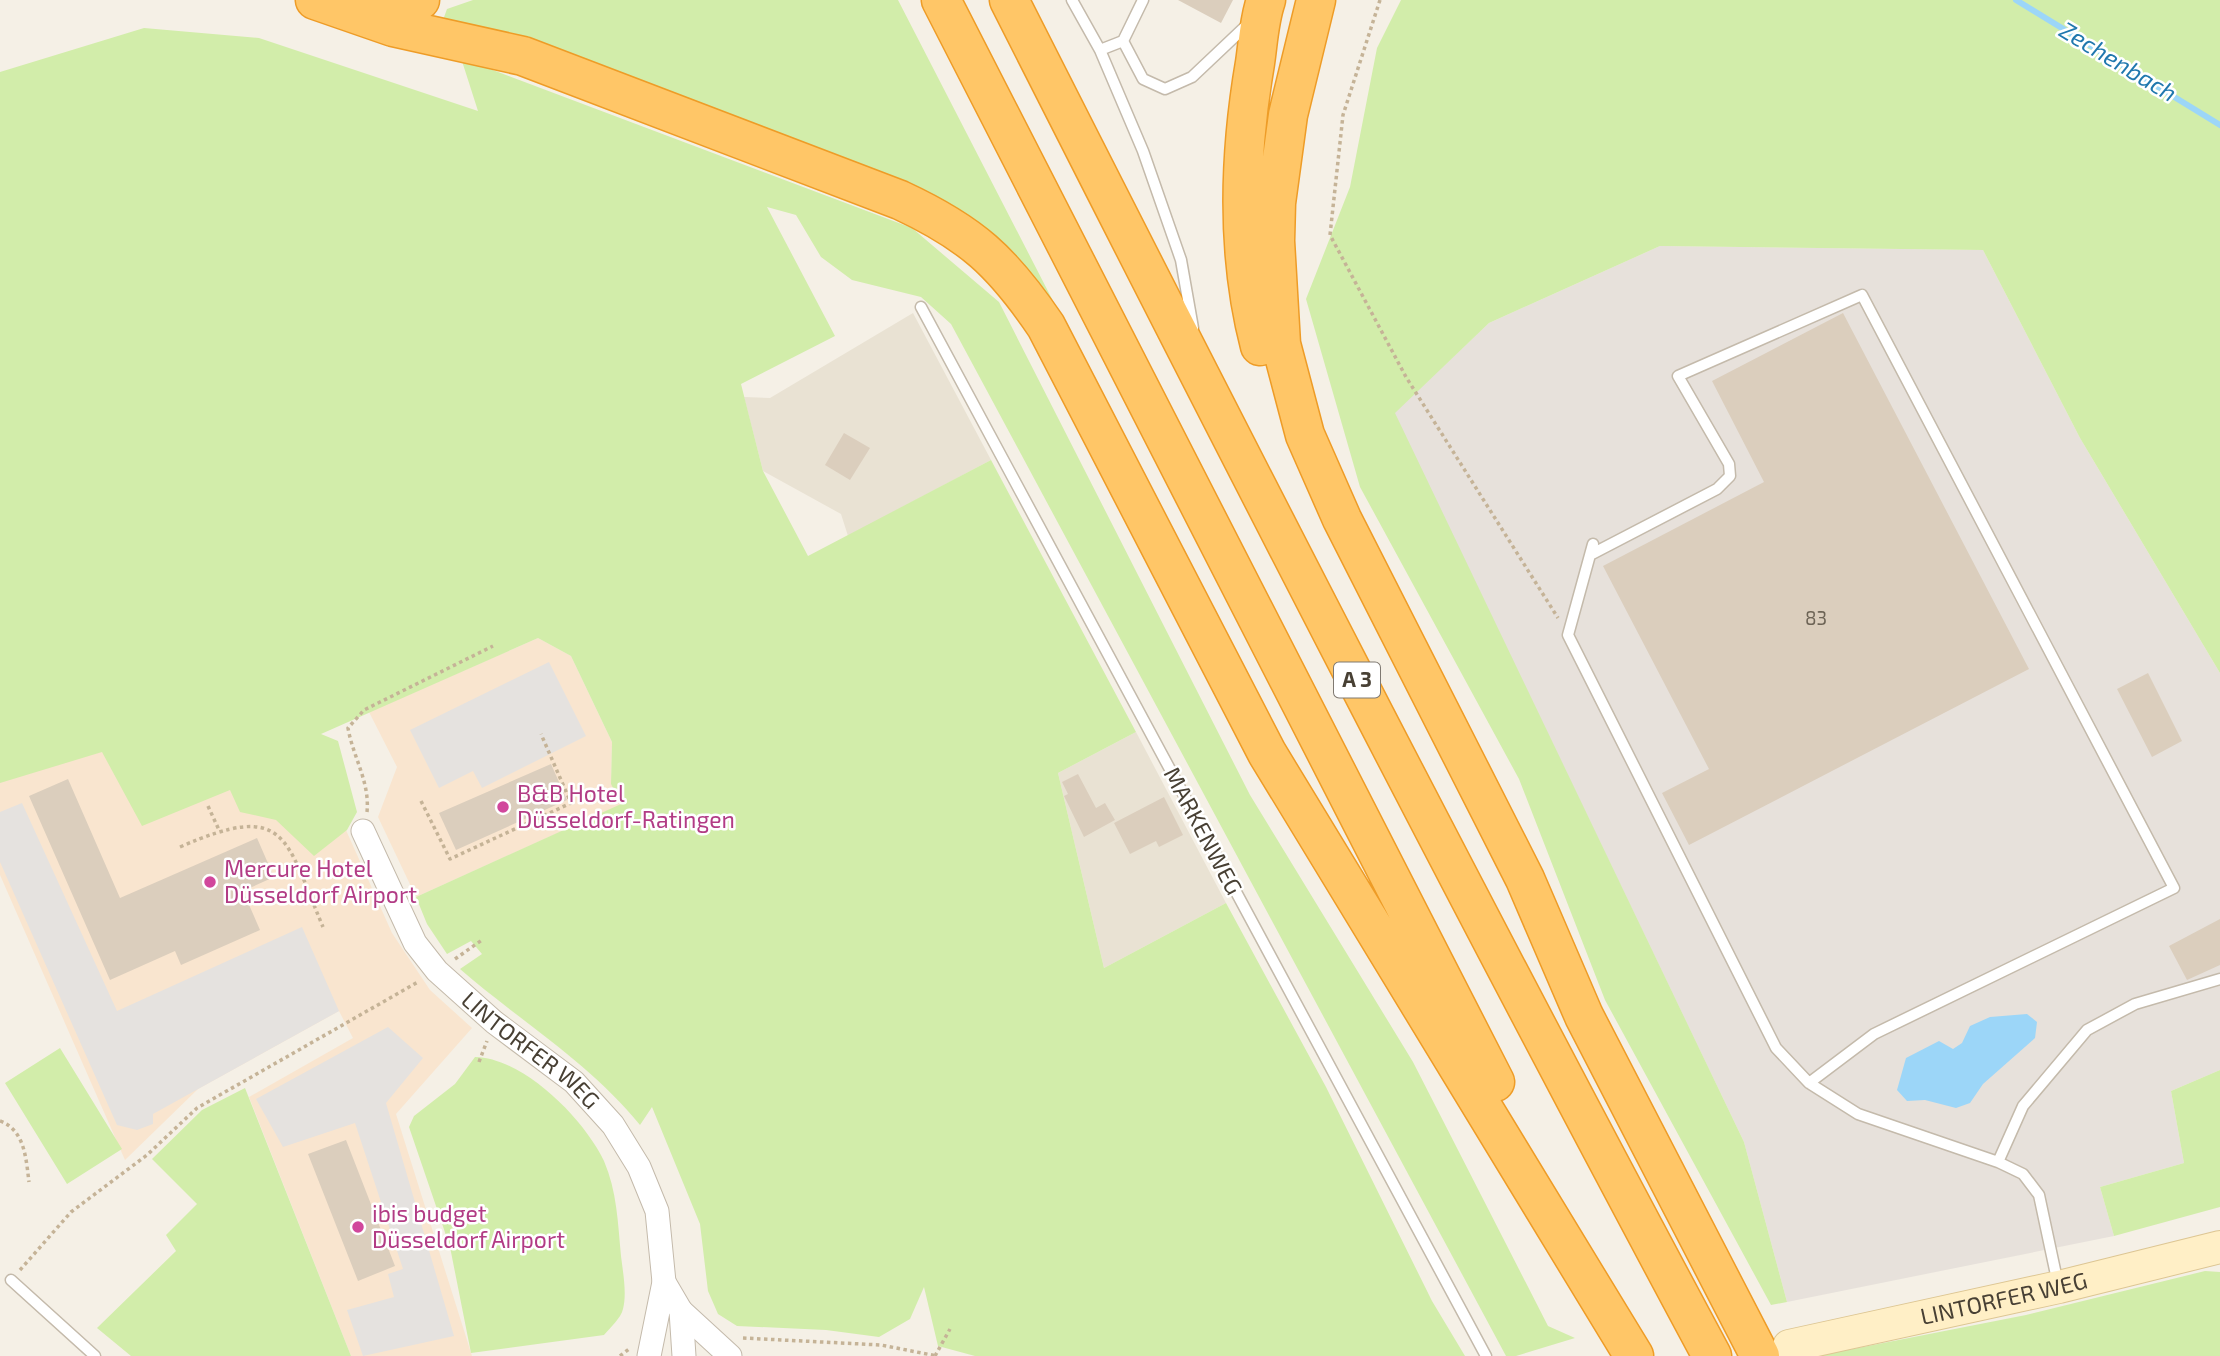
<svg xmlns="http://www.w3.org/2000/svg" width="2220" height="1356" font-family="'Exo 2',sans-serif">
<rect width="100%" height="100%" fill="#f5f0e6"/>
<path fill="#e9e2d3" d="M913,313L991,460L848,536L841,514L763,471L744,397L770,398Z
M1136,732L1226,903L1104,968L1058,773Z"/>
<path fill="#f9e5cf" d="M538,638L571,656L612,742L611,783L622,804L416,897L378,817L397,767L369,712Z
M261,640L392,933L430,990L472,1028L396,1114L472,1356H351L249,1097L353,1038L339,1011L198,1089L125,1160L0,875V755Z"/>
<path fill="#e7e1db" d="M1660,246L1983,250L2080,438L2220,673V1070L2171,1091L2184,1163L2100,1187L2114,1236L1787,1302L1744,1142L1394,413L1489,323Z"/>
<path fill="#d2edaa" d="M473,0H898L1238,660L998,251L443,20L447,9Z
M1401,0H2220V673L2080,438L1983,250L1660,246L1489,323L1395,413L1744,1142L1787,1302L1771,1305L1605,1000L1519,779L1360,487L1306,299L1350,187L1377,48Z
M144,28L259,38L478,111L461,58L912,228L999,302L1250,795L1413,1062L1548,1326L1575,1338L1516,1356H1506L951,324L921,297L852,280L821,257L796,215L767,207L835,336L741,384L763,471L808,556L991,460L1136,732L1058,773L1104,968L1226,903L1326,1087L1432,1301L1465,1356H975L938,1346L924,1287L910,1319L879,1337L826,1330L737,1326L718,1314L708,1291L700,1224L652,1107L640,1125C589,1062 521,1022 460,969L482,954L471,941L447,954L427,924L416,897L621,804L611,784L612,742L571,656L538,638L321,734L338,741L357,812L347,830L314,856L276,820L240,812L230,790L142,826L102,752L0,783V72Z
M60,1048L122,1149L67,1184L5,1083Z
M475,1057C524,1058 584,1119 604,1161C617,1191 618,1224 621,1256C623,1273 627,1293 623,1309C621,1318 610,1328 604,1335L471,1353L450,1247L409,1127L414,1116L455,1084Z
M2220,1070V1207L2114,1236L2100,1187L2184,1163L2171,1091Z
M245,1088L351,1356H131L97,1328L176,1251L166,1235L197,1204L152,1159L202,1110Z
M2205,1271L2220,1272V1356H1817L2026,1315Z"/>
<path fill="#e5e2df" d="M549,662L586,736L482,788L473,771L439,788L410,730Z
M22,803L117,1011L302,927L339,1011L153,1114V1124L137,1130L117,1125L0,862V812Z
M388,1027L423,1058L386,1103L454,1336L363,1356L347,1310L394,1297L388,1274L403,1269L355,1123L283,1147L256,1099Z"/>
<path fill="#9cd6f8" d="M2027,1014L2037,1022L2035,1038L1983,1084L1970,1103L1956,1108L1925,1100L1907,1101L1897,1090L1906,1058L1939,1041L1953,1049L1962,1043L1970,1026L1990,1017Z"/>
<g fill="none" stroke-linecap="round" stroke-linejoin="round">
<path stroke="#9cd6f8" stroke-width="6" d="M2016,0L2220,125"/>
</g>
<path fill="#dbcebd" d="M1178,0H1233L1221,23Z
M1843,313L2029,669L1689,845L1662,793L1709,769L1603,566L1764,482L1712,381Z
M844,433L870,448L850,480L825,465Z
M2148,673L2182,741L2152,757L2117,689Z
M551,764L567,800L456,850L439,813Z
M1078,774L1096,808L1105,803L1115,820L1084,837L1064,796L1068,794L1062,782Z
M68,779L120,898L257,838L274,877L243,891L260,930L181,965L175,951L110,980L29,796Z
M1164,797L1183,835L1159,847L1156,841L1130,854L1114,823Z
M2220,919V965L2187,980L2169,946Z
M346,1140L395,1266L358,1281L308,1154Z"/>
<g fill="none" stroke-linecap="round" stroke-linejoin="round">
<defs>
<path id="lane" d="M1072,0L1100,50L1143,151L1181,260L1193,328
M1143,0L1123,41L1143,79L1165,89L1192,77L1247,25
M1100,50L1123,41
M921,307L1486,1356
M1593,544L1568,635L1776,1048L1809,1083
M1590,555L1717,489L1730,476L1729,464L1678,376L1862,295L2174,888L1874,1034L1809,1083L1858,1114L1998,1162L2023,1174L2039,1195L2058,1284
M1998,1162L2023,1106L2087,1030L2135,1004L2220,979
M11,1280L95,1356"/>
<g id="street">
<path id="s1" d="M363,831L415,943L437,971L494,1022L574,1082L613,1125L639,1167L657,1211L664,1282L649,1356"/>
<path d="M664,1282L681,1311L684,1356"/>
<path d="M681,1311L730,1356"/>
</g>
<g id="secondary">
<path id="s2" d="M1789,1346L2059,1287L2220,1247"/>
</g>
<path id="highway" d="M315,0L393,27L523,56L900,200C971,233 1002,261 1046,326L1267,753L1634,1356
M371,0H420
M941,0L1495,1082
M1009,0C1239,454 1471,907 1712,1356
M1316,0L1288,115L1276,203L1275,241L1281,344L1305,435L1342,519L1525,879L1584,1016L1760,1356
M1260,346C1236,254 1239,157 1255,63C1258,43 1259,20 1266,0"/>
</defs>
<use href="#lane" stroke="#c4baab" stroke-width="13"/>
<use href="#street" stroke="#c4baab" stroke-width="25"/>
<use href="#secondary" stroke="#ddc693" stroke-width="34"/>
<use href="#highway" stroke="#ee9c27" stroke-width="41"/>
<path stroke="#c5b397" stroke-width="3.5" stroke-dasharray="3.5 3.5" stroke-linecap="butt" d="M1380,0L1343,115L1330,235L1406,377L1558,618
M421,801L450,859L571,803L541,734
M208,806L219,830
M367,812C370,782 353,757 348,728L364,710L493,646
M180,847C287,800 285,837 323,927
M455,959L482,940
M479,1062L487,1041
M0,1121C25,1130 26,1159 29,1182
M20,1270L71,1212L147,1155L197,1108L418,982
M743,1338L881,1345L937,1356
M620,1356L629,1349
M935,1356L950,1329"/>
<use href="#lane" stroke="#fff" stroke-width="10"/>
<use href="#street" stroke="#fff" stroke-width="23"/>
<use href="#secondary" stroke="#ffefc6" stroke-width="32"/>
<use href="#highway" stroke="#ffc667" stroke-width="38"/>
</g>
<g fill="#d1479c" stroke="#fff" stroke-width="2.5">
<circle cx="503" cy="807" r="7"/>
<circle cx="210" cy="882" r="7"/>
<circle cx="358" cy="1227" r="7"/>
</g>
<g text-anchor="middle" stroke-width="5" stroke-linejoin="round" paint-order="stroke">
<g font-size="19" fill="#6d6456">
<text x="1816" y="625">83</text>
</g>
<rect fill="#fff" stroke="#7f7971" stroke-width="2" x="1334" y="662.5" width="46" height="35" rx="5"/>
<g font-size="21" font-weight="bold" fill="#484034">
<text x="1357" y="687">A 3</text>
</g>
<g font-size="23" fill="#b23c85" stroke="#fff" text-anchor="start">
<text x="517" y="802">B&amp;B Hotel<tspan x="517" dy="26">Düsseldorf-Ratingen</tspan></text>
<text x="224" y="877">Mercure Hotel<tspan x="224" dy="26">Düsseldorf Airport</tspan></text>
<text x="372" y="1222">ibis budget<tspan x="372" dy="26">Düsseldorf Airport</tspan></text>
</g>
<g font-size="23" fill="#484034" stroke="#fff">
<text transform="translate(1203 831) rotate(62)" y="8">MARKENWEG</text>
<text dy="8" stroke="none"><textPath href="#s1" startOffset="282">LINTORFER WEG</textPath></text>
<text dy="8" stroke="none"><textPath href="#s2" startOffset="220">LINTORFER WEG</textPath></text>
</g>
<g font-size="24" font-style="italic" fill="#2078ae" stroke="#fff">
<text transform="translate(2118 62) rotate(31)" y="8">Zechenbach</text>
</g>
</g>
</svg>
